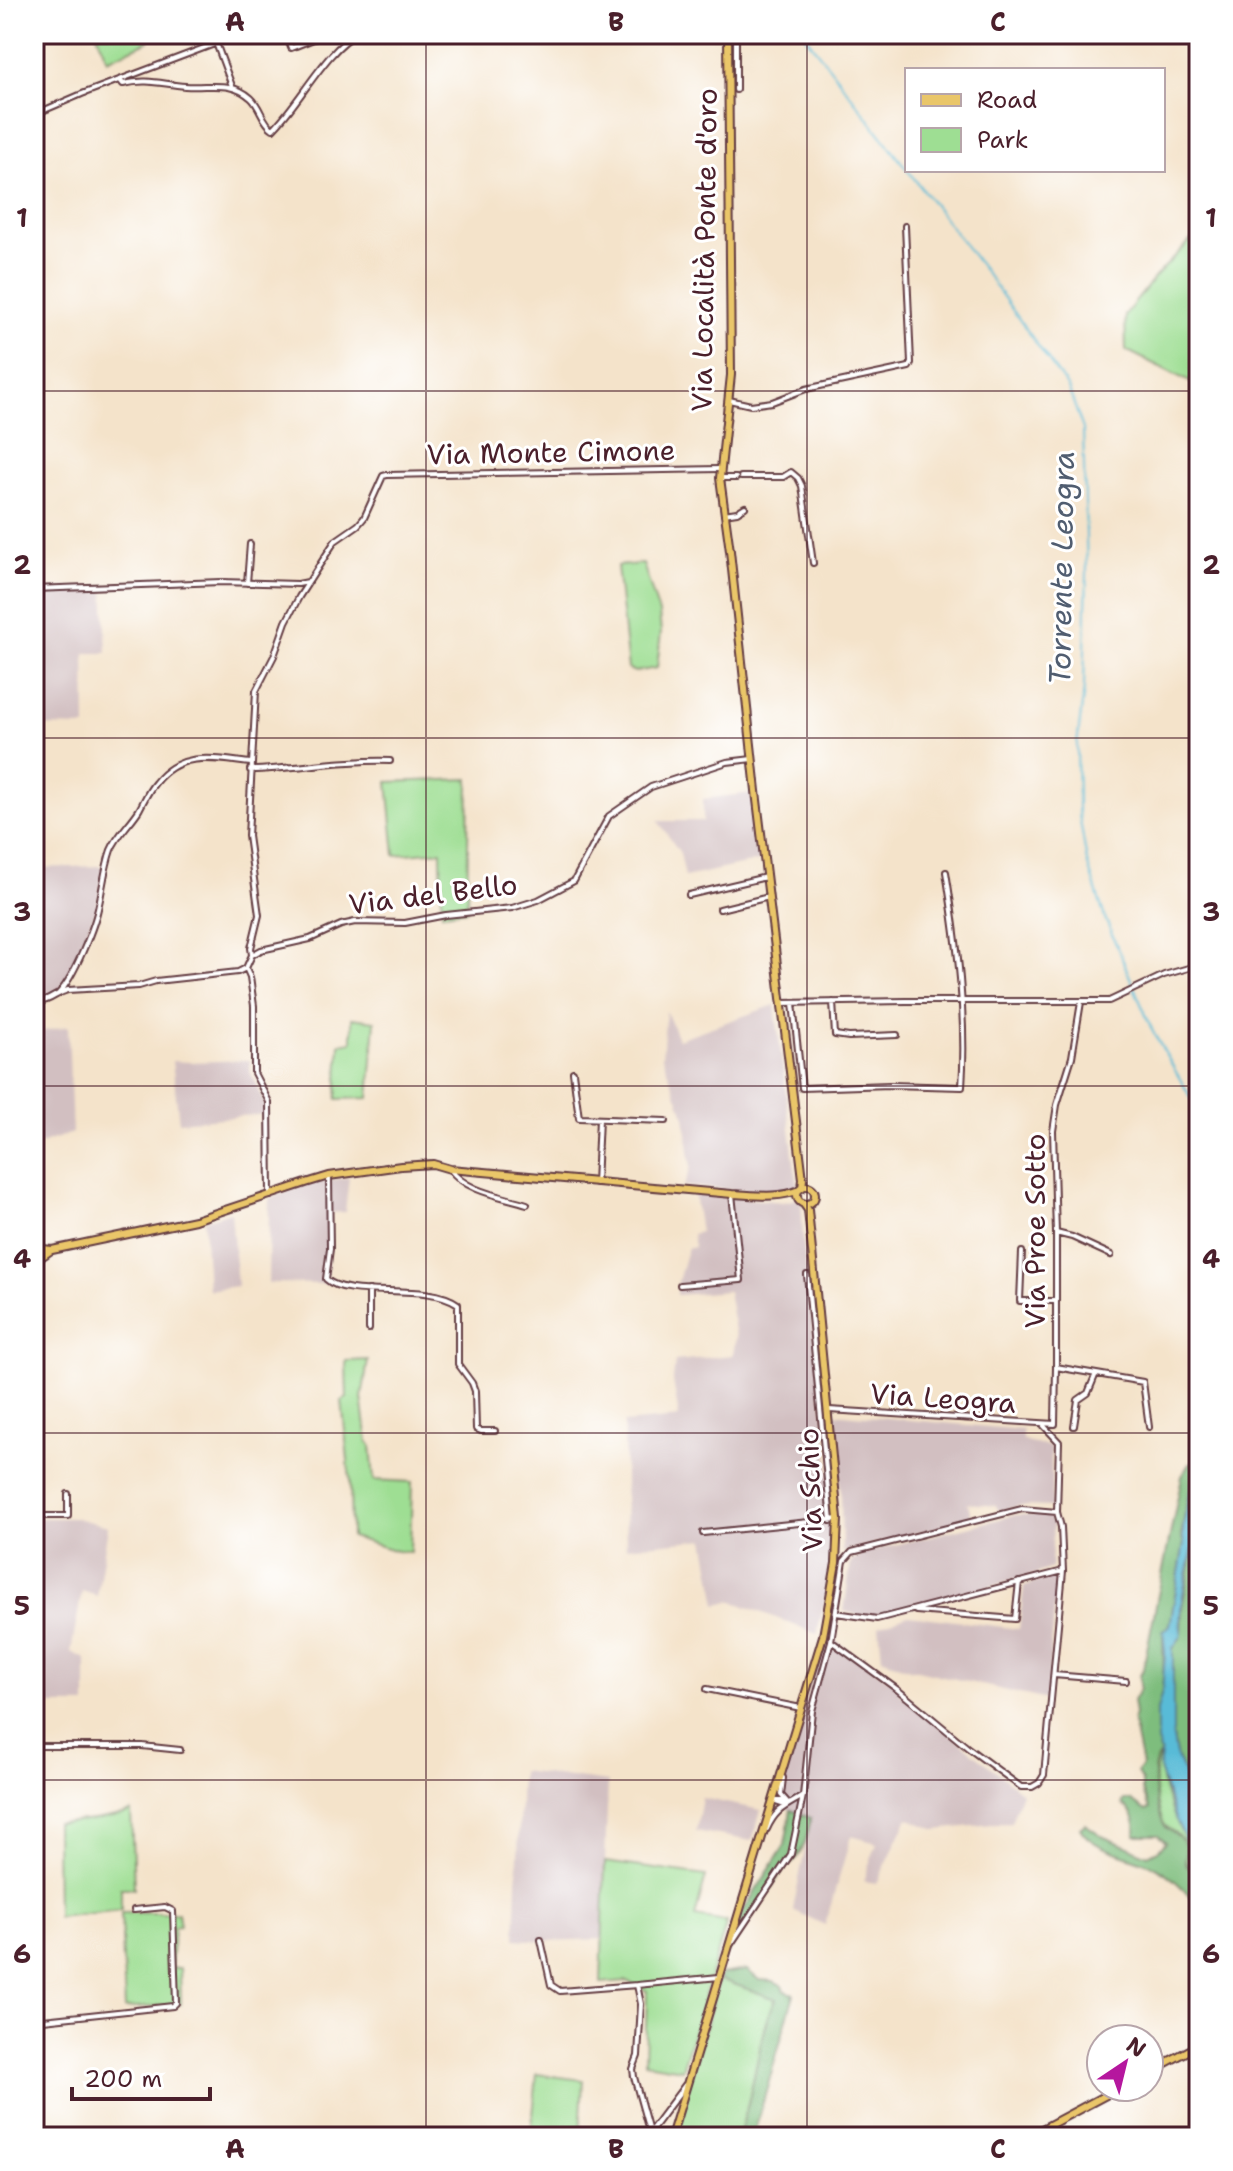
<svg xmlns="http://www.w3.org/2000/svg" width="1233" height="2171" font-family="'Shantell Sans',sans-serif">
<rect width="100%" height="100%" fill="#fff"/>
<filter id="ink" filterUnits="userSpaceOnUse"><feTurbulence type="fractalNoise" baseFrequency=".0125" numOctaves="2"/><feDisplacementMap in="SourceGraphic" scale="16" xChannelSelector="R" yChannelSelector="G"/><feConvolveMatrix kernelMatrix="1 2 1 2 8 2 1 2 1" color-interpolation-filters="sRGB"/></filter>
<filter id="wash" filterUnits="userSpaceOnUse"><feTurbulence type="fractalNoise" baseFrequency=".006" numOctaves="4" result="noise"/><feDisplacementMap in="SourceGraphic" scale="32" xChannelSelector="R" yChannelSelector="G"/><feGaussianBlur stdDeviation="1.8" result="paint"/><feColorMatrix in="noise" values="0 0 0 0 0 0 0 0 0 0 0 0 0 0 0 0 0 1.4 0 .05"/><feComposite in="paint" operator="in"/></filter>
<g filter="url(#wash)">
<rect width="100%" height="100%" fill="#f4e3ca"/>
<path fill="#d2bfc1" d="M104,586L107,653H85L86,727L34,726V589Z
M752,793L759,861L685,877L680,853L658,821H703V799Z
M104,866L96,909L68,977L60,991L47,999L34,1001V868Z
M775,1005L795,1170L800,1191L737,1190L684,1186L691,1167L685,1116L662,1057L666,1011L678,1039Z
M68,1026L72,1133L34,1146V1033Z
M250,1060V1072L264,1102L266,1114L179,1122L172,1061L189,1062Z
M349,1177L345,1212L331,1213L327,1284L268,1283L269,1199L308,1184Z
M694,1194L784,1202L801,1198L803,1240L828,1455L833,1525L829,1580L817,1634L732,1601L717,1604L705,1539L626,1547L624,1423L679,1418L673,1380L675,1361L733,1355L736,1337L728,1291L677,1295V1285L687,1249L694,1247L692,1234L700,1232Z
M231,1212L237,1286L208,1290L204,1220Z
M832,1413L1022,1430V1440L1051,1447L1052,1507L1019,1506L999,1511L996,1506L968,1503L972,1519L842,1552L841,1492Z
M1016,1515H1048L1053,1522L1051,1568L1033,1575L881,1616H862L844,1611L851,1561L866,1552Z
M34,1518H76L108,1526L97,1596L82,1591L71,1652L86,1659V1705H48L42,1622L34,1621Z
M1057,1574L1047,1700L913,1669L912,1670L882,1658L879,1626L908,1615L1019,1629L1024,1587Z
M830,1621L839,1624L836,1641L900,1688L899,1693L1022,1792L1011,1822L936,1830L908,1818L877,1883L863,1881L877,1843L851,1836L825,1925L793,1910L811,1818L773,1803Z
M521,1771L608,1782L602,1939L541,1941L515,1939Z
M702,1798L761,1810L752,1841L696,1831Z"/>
<path fill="#9ede93" stroke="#747e5f" stroke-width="2" d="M97,34H146L149,41L107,60Z
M1199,232V375L1192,383L1126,350L1125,315L1155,277Z
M643,564L659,613L661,632L657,668L635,672L628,669L617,566Z
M469,779L467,910L442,913L441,851L395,855L388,782Z
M352,1018L375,1021L369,1098L337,1099L340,1044L352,1042Z
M368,1360L362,1398L368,1442L371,1445L374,1480L412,1482L410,1552L397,1551L351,1537L350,1480L342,1401L347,1398L346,1361Z
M1161,1754C1158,1776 1167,1802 1177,1821C1186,1840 1199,1860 1199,1881C1196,1875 1191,1870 1188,1865C1182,1857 1184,1844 1177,1835C1173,1830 1166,1829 1163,1822C1155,1804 1150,1771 1161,1754Z
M131,1812L134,1888H121V1910L57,1917L56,1823C82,1822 107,1820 131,1812Z
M605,1862L706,1876L695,1917L727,1922L682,2069L645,2063L647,1991L627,1981L601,1983Z
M121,1913H178L180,1926L174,1927L171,1968H180L181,2004L125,2009Z
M719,1979L776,1998C756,2043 755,2092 738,2137H673Z
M537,2074L583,2080L580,2137H531Z"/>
<path fill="#7ebd7d" stroke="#646e54" stroke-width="2" d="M1194,1462L1198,1465L1191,1493L1188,1497L1181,1536L1184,1543L1170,1625L1166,1629L1163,1630C1163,1650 1165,1669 1162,1689C1159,1713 1154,1730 1161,1754C1159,1758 1156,1761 1155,1765C1152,1777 1158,1818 1166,1827C1173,1834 1186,1837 1186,1850C1187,1854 1185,1858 1185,1862L1199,1881V1905C1186,1892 1173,1876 1157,1868C1135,1856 1091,1850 1080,1828L1085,1824L1104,1837L1148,1855L1158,1850L1166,1842L1158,1835H1135C1136,1820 1135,1813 1122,1805L1124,1800H1130L1146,1811L1150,1809L1142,1790V1782L1137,1773L1142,1766L1133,1722L1135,1714L1133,1701L1140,1688V1676L1143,1669L1182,1476L1190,1463Z
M1199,1535V1612L1191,1678L1199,1726V1805L1176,1756L1173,1737V1648L1181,1635L1182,1607L1194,1544Z
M791,1810L811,1818C807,1836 804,1858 786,1866L728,1952L738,1919L785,1845Z
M747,1970L759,1980L773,1981L783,1985L785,1991L794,1994L753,2137H738C755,2092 756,2043 776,1999L719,1979L721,1974Z"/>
<path fill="#59bbd7" stroke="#526d81" stroke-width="2" d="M1199,1460V1535L1194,1544C1189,1570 1176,1609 1182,1635L1173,1648V1737L1176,1756L1199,1805V1869L1175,1818L1159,1769L1161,1754L1157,1742V1710L1162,1691L1165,1653L1163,1630L1166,1629L1170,1625L1184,1544C1178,1528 1194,1478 1199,1460Z"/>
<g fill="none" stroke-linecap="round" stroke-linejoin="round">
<path stroke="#59bbd7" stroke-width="2" d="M804,34L989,277L1068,388L1083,429L1087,572L1084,688L1077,745L1078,809L1087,862L1105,918L1153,1032L1191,1098L1199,1120"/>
</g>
</g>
<g filter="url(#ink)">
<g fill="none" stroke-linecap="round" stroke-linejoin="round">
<defs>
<path id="minor" d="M286,34L291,48L319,37L317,34
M288,41L306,34
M216,43L232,86
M120,80L123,84C148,78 161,84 185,86C209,88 231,80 251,98C261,107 262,122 273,129C299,104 328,47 357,34
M736,90V34
M40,112L82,94L241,34
M729,400L751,405L772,402L806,389L909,367L911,363L905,226
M741,477H783L791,472L798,478L802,486L813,563
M720,478H736
M724,514L737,512L745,507
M247,583L250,544
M34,589L221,582L298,584L308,582
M250,770C297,769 343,759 390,761
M689,895L766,877
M720,909L769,897
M252,955L251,948L259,915L248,836L256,691L274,656L286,622L299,597L335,541L358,525L364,518L383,476L387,475L719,469
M246,968L250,977L254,1006V1073L269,1102L270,1196
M59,993C74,977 95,926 99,904C103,886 105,867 111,850C118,834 130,824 139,810C144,801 148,791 155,783C181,750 214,759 251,763
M34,1002C52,1002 53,994 68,990L139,986L156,981L238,972L246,968L252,955L261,950L310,939L341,925L355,922L405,923L446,915L512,908L538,900L574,881L609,816L651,787L727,762L752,759
M833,1002L835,1035L849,1037L897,1035
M781,1003L906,1001H1109L1164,975L1199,965
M793,1003L802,1088L890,1085L962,1087C967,1017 957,940 946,872
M573,1072L579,1118L666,1121
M450,1169C466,1192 502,1196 527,1204
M329,1177L330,1249L326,1279C349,1301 427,1281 458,1304V1364L472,1383L475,1391L476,1429L481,1431H495
M596,1183L599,1119
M1056,1233L1072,1237L1111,1255
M1022,1252L1020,1301H1056
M807,1275L831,1521
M680,1285L741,1280L732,1194
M369,1329V1290
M1056,1367L1143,1382L1149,1427
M829,1410L1055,1424L1056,1367V1233L1053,1131L1057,1105L1072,1057L1081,1002
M1074,1426L1078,1400L1088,1393L1095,1376
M34,1516H68V1494
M703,1533L838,1519
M916,1611L1015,1619L1019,1582
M836,1613L877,1619L1063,1571
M831,1641L898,1690L968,1748L1021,1787H1032L1039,1783L1044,1775L1063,1571L1061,1527L1057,1512L1059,1442L1044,1426
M1054,1675L1126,1681
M707,1689L801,1708
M34,1746H142L180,1750
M783,1778L781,1795L789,1804
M785,1805L773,1801H785
M767,1829C776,1809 785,1807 803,1796L812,1711L831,1641L844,1561L852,1552L1022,1509L1057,1512
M541,1940L551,1985L560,1991L637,1985
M731,1944L791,1854L803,1796
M34,2021L173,2006L176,2003L173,1911L165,1907L134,1910
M649,2131L634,2077L633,2069L638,2056L641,2004L637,1985L719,1977
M646,2137L685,2085"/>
<path id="major" d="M728,34L731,375L720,478L730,551L757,800L803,1179L802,1188
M34,103L40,112L34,129
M797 1195a9 9 0 1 1 18 0a9 9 0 1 1-18 0Z
M34,1248L52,1250L195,1220L306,1183L329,1176L401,1166L433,1164L450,1169L732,1194C755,1195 778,1199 799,1190
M37,1260L50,1251
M1149,2072L1199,2045
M671,2137L823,1636L836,1563L838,1519L808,1210L803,1203
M1027,2137L1121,2087"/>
</defs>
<use href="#minor" stroke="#643c43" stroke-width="8"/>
<use href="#major" stroke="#643c43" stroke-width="10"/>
<use href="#minor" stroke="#fff" stroke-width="4"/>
<use href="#major" stroke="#eac669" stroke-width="6"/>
</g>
</g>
<path fill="none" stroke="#4a1f2b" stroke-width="2" stroke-opacity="0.55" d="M426,34V2137M807,34V2137M34,391H1199M34,738H1199M34,1086H1199M34,1433H1199M34,1780H1199"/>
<g text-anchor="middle" stroke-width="6" stroke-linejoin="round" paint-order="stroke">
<g font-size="28" fill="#4a1f2b" stroke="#fff">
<text transform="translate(704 250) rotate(-89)" y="10">Via Località Ponte d'oro</text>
<text transform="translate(551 452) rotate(-1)" y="10">Via Monte Cimone</text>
<text transform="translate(433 894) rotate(-7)" y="10">Via del Bello</text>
<text transform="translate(1035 1231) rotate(-90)" y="10">Via Proe Sotto</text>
<text transform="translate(943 1398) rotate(4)" y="10">Via Leogra</text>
<text transform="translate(810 1490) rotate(-92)" y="10">Via Schio</text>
</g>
<g font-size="30" font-style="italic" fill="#505d70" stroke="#fff">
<text transform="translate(1062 568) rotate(-89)" y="10">Torrente Leogra</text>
</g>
</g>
<rect width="1233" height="2171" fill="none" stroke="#fff" stroke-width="88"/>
<rect x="905" y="68" width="260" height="104" fill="#ffffff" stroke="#b7a5aa" stroke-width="2"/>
<rect x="921" y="94" width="40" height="12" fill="#eac669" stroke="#b7a5aa" stroke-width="2"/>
<text x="977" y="108" font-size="24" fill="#4a1f2b">Road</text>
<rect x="921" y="128" width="40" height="24" fill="#9ede93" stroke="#b7a5aa" stroke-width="2"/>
<text x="977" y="148" font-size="24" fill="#4a1f2b">Park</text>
<g transform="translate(1125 2063) rotate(35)"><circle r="38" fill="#ffffff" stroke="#b7a5aa" stroke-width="2"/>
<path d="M0-6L14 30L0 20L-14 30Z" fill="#b5179e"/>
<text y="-12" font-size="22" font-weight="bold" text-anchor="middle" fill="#4a1f2b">N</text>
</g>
<path d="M72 2087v12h138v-12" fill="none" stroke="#4a1f2b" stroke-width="4"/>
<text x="84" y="2087" font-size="24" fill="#4a1f2b" stroke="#ffffff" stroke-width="6" paint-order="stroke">200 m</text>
<rect x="44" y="44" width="1145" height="2083" fill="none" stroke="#4a1f2b" stroke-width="3"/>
<g font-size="26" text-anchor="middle" font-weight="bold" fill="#4a1f2b">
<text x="235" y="31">A</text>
<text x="616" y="31">B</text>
<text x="998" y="31">C</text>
<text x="22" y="227">1</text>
<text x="1211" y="227">1</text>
<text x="22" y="574">2</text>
<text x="1211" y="574">2</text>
<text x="22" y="921">3</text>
<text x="1211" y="921">3</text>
<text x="22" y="1268">4</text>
<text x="1211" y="1268">4</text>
<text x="22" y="1615">5</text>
<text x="1211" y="1615">5</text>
<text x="22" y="1963">6</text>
<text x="1211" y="1963">6</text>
<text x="235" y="2158">A</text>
<text x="616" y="2158">B</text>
<text x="998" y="2158">C</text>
</g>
</svg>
